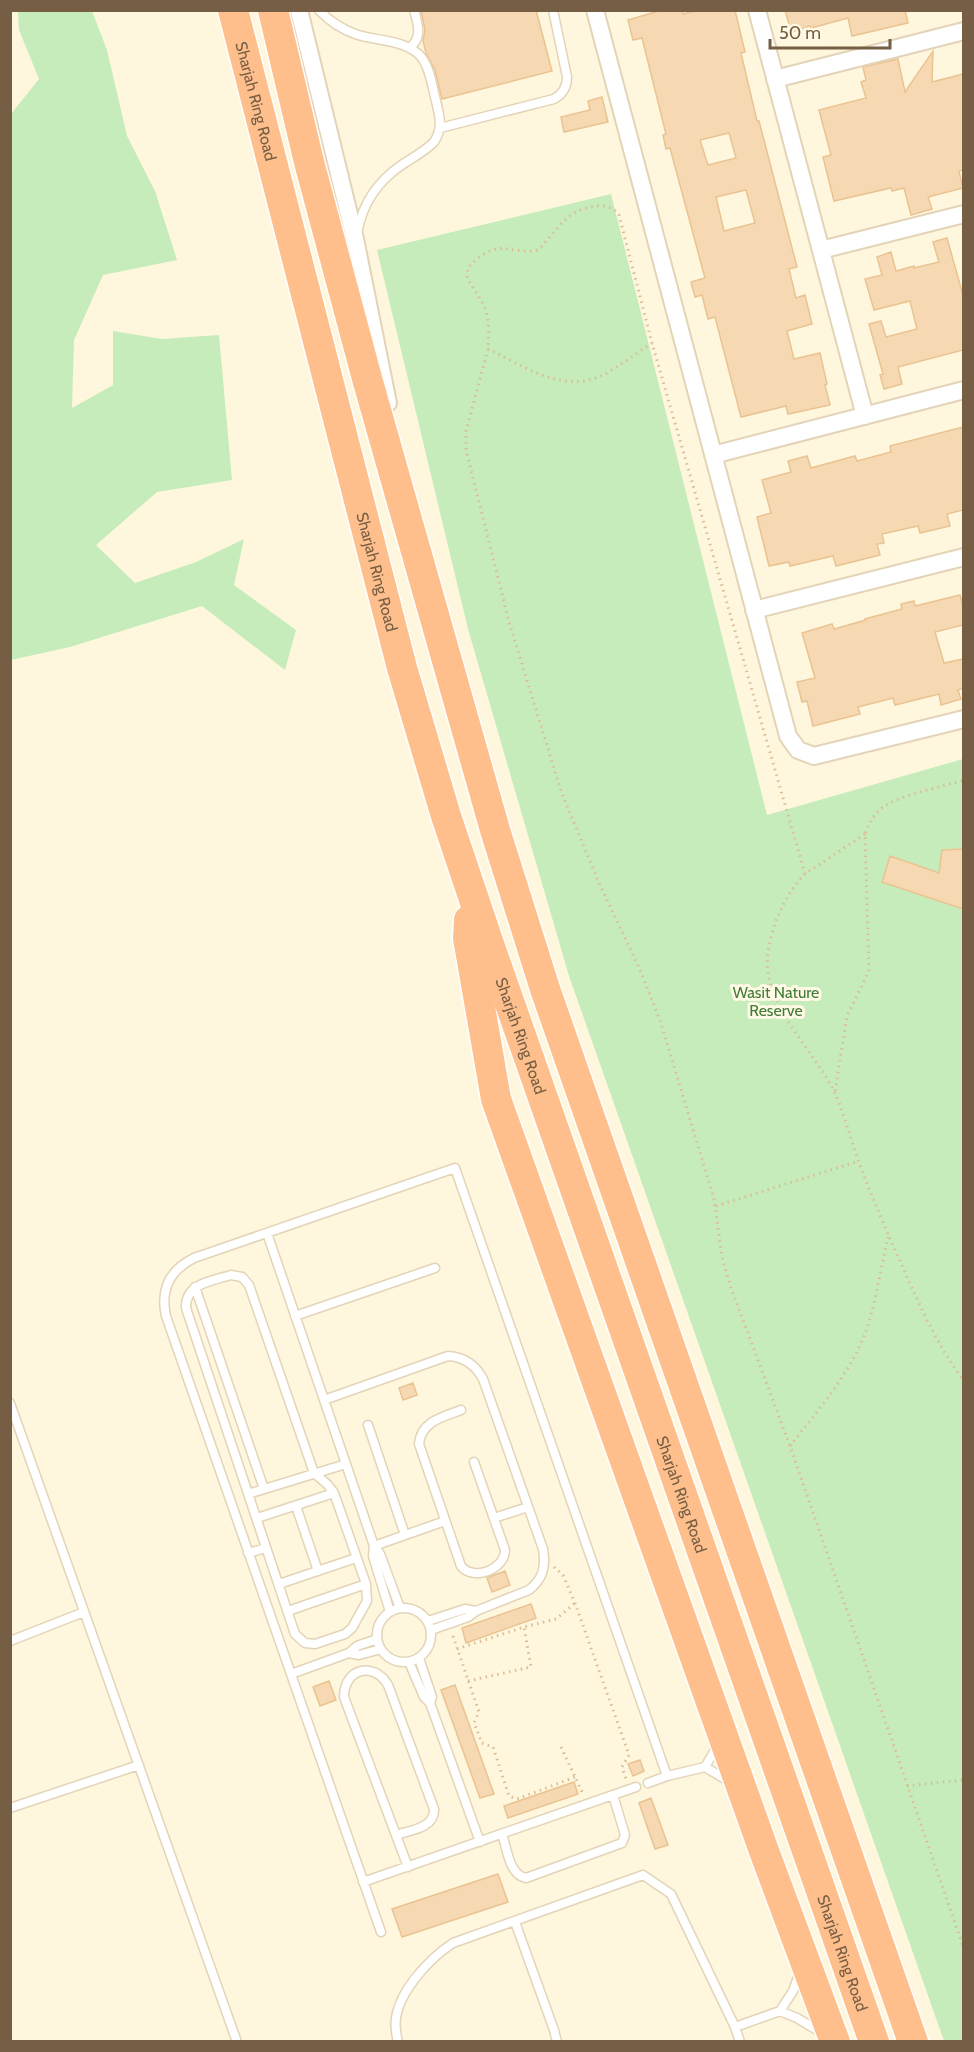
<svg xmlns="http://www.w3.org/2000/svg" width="974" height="2052" font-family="Cabin,sans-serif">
<rect width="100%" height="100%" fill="#fef7dd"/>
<path fill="#c6ecbb" d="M18,11H92L107,50L127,136L155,191L177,260L103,275L74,340L72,408L113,385V331L162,339L219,335L232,480L157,492L96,545L135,583L196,562L244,539L234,585L296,630L285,670L202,606L70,647L11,660V114L39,79L19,30Z
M611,194L767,815L963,759V2041H944L569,976L468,629L377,250Z"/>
<path fill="#f6d9b2" stroke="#eac391" stroke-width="1.5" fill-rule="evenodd" d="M421,10H536L552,71L442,99L435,70L426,53L423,41L425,30Z
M662,10H682L683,14L699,10H735L745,52L741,53L757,121H759L797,267L789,269L796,298L805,295L812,324L787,331L794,359L820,353L827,384L825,385L830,405L788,414L786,406L741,417L715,317L708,319L702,295L695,297L691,282L705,278L670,148L666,149L663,135L666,134L642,38L633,40L628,20ZM729,133L736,158L708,165L700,140ZM746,190L755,223L724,231L716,197Z
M785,10H905L908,23L852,36L848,18L811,28L810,26L791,32Z
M933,51L932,82L963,74V170L959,171L963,188L928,197L932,209L911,215L904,188L892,191L891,188L834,201L823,157L831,155L819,110L866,98L861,82L866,80L863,67L898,59L905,92Z
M602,97L608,122L564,132L561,117L590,110L588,101Z
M947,238L963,295V350L898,367L902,384L884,389L880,375L883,374L869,324L881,321L886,337L917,329L910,301L874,310L865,279L882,275L877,257L891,252L896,271L914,266V268L939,262L933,242Z
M963,427V510L947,514L950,526L920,533L918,526L882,534L884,543L877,544L880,555L836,566L833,556L790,566L789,562L769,566L757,517L771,513L762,480L791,472L788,461L807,456L811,468L855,456L857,461L891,452L890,446Z
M960,595L963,606V625L935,632L944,663L963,659V688L958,690L961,699L941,705L939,694L895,705L893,698L858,707L860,714L813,726L807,701L802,702L797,682L815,678L802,633L832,624L834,629L866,620L865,619L902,609L901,604L914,601L915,606Z
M963,849V909L882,882L890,856L939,873L942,850Z
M413,1383L417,1395L403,1400L399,1388Z
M505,1571L510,1585L492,1592L487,1578Z
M531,1604L536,1618L466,1643L462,1628Z
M329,1681L336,1700L320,1706L313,1687Z
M455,1685L494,1794L480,1798L441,1690Z
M640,1760L644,1771L633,1776L628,1764Z
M574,1782L578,1794L508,1818L504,1806Z
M651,1798L668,1845L655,1849L639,1803Z
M498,1874L508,1902L402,1937L392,1909Z"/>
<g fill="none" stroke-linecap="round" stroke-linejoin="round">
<defs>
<path id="lane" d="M319,10C330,22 343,30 358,35C378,41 408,40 422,58C430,69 432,85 435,97C439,114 444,127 434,142C425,151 414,157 403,164C378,181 363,202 357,233
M409,48C423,38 418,25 414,10
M440,128L554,99C563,94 567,87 567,77L553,10
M267,1233L374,1546L380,1554L400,1608
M231,1275L242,1277L249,1285L314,1473L327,1484L334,1493L366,1584L367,1601L352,1628L345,1634L315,1644L305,1643L295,1634L186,1308C185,1283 212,1281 231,1275Z
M195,1287L264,1489
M295,1316L435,1268
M324,1400L448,1356C464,1357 475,1364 483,1379L543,1549C546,1567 543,1579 529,1590L476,1611L468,1617L431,1630
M10,1403L237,2042
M461,1410C443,1417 421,1421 419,1444L461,1566C474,1582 505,1569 505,1550L474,1462
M368,1425L405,1535
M248,1494L346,1464
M296,1506L318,1571
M257,1518L334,1493
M494,1518L528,1507
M374,1546L445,1521
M374,1546L373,1556L390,1612
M248,1553L266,1548
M279,1584L356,1558
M377 1635a27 27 0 1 1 54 0a27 27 0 1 1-54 0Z
M288,1611L366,1584
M428,1621L465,1609L476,1611
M10,1641L84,1612
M349,1653L359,1655L381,1649
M419,1658L432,1697L430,1703L480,1842
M409,1662L424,1697L430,1703
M291,1674L349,1653L357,1646L377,1639
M705,1767L718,1745
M648,1783L667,1776L705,1767L730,1782
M10,1808L139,1765
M502,1834C507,1848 509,1875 526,1878L622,1843L625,1835L613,1795
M396,1835C411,1830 435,1828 434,1809L388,1685C374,1661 344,1668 344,1697L408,1867
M363,1882L636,1787
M515,1922L554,2030L557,2042
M381,1932L166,1316C160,1289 170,1270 194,1258L455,1168L667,1776
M780,2011L797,2018L822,2033
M735,2027L780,2011L793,1991L801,1969
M398,2042C396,2034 395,2026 396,2018C400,1990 430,1958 453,1943L643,1875L671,1894L735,2027L740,2042"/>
<path id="street" d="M299,10L355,239L388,403
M595,10L788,736L798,750L814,756L964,719
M757,10L865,416
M775,79L964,31
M821,250L964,214
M713,455L964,390
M754,610L964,557"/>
<g id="highway">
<path id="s1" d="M233,10L402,668L446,816L489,944L874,2042"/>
<path d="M273,10L309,162L368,382L495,830L545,989L913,2042"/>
<path d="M469,920L468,938L496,1099L764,1851L835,2042"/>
</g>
</defs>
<use href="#lane" stroke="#e3d4b8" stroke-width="11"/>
<use href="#street" stroke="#e3d4b8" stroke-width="20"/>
<use href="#highway" stroke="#fff" stroke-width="33"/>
<path stroke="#dabd95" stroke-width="3" stroke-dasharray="1.5 4.5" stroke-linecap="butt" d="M488,349C522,365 562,394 601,376C619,367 636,353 652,343
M865,834L805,874C783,895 763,943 768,973C774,1014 815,1054 834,1091C844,1113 850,1137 858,1160C873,1200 890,1239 907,1277C923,1313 940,1349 964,1381
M805,874L652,343L619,215C609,200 584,206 571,215C560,223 551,237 541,247L537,250C510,255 502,238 476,260C470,265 467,268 467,276C471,287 479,295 484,306C490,319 489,335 488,349L466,431V450L509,622L562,794L600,885L641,972L661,1023L714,1199L722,1257L731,1288L790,1446L964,1949
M835,1091L847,1016L869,971L865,834C869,823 874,814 883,807C898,796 944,786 964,780
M716,1206L859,1161
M790,1446C818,1410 850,1374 866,1331C876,1301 881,1268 888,1237
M554,1567L563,1575L575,1603L629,1755L622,1767L626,1779
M453,1636L479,1712L474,1723L482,1743L493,1747L509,1796L517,1799L575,1777
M457,1649L524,1627L556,1619L575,1603
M468,1681L531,1667L524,1627
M561,1747L583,1794
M907,1786L964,1780"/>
<use href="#lane" stroke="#fff" stroke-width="8"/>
<use href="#street" stroke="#fff" stroke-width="16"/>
<use href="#highway" stroke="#ffbf8d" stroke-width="30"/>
</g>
<g text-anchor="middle" stroke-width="6" stroke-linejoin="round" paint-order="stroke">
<g font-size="16" fill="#755e43" stroke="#fff9e5">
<text dy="6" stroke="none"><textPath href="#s1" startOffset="94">Sharjah Ring Road</textPath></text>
<text dy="6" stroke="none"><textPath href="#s1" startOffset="580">Sharjah Ring Road</textPath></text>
<text dy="6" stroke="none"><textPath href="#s1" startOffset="1066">Sharjah Ring Road</textPath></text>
<text dy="6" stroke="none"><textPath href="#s1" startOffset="1552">Sharjah Ring Road</textPath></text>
<text dy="6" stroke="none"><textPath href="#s1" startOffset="2038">Sharjah Ring Road</textPath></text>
</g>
<g font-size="16" fill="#427d3a" stroke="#fff9e5">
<text x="776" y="998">Wasit Nature<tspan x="776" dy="18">Reserve</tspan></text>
</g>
</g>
<rect width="974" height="2052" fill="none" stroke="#755e43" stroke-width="24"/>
<path d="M770 39v9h120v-9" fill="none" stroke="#755e43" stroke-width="3"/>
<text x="779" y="39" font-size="18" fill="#755e43" stroke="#fff9e5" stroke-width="4.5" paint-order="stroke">50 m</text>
</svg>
